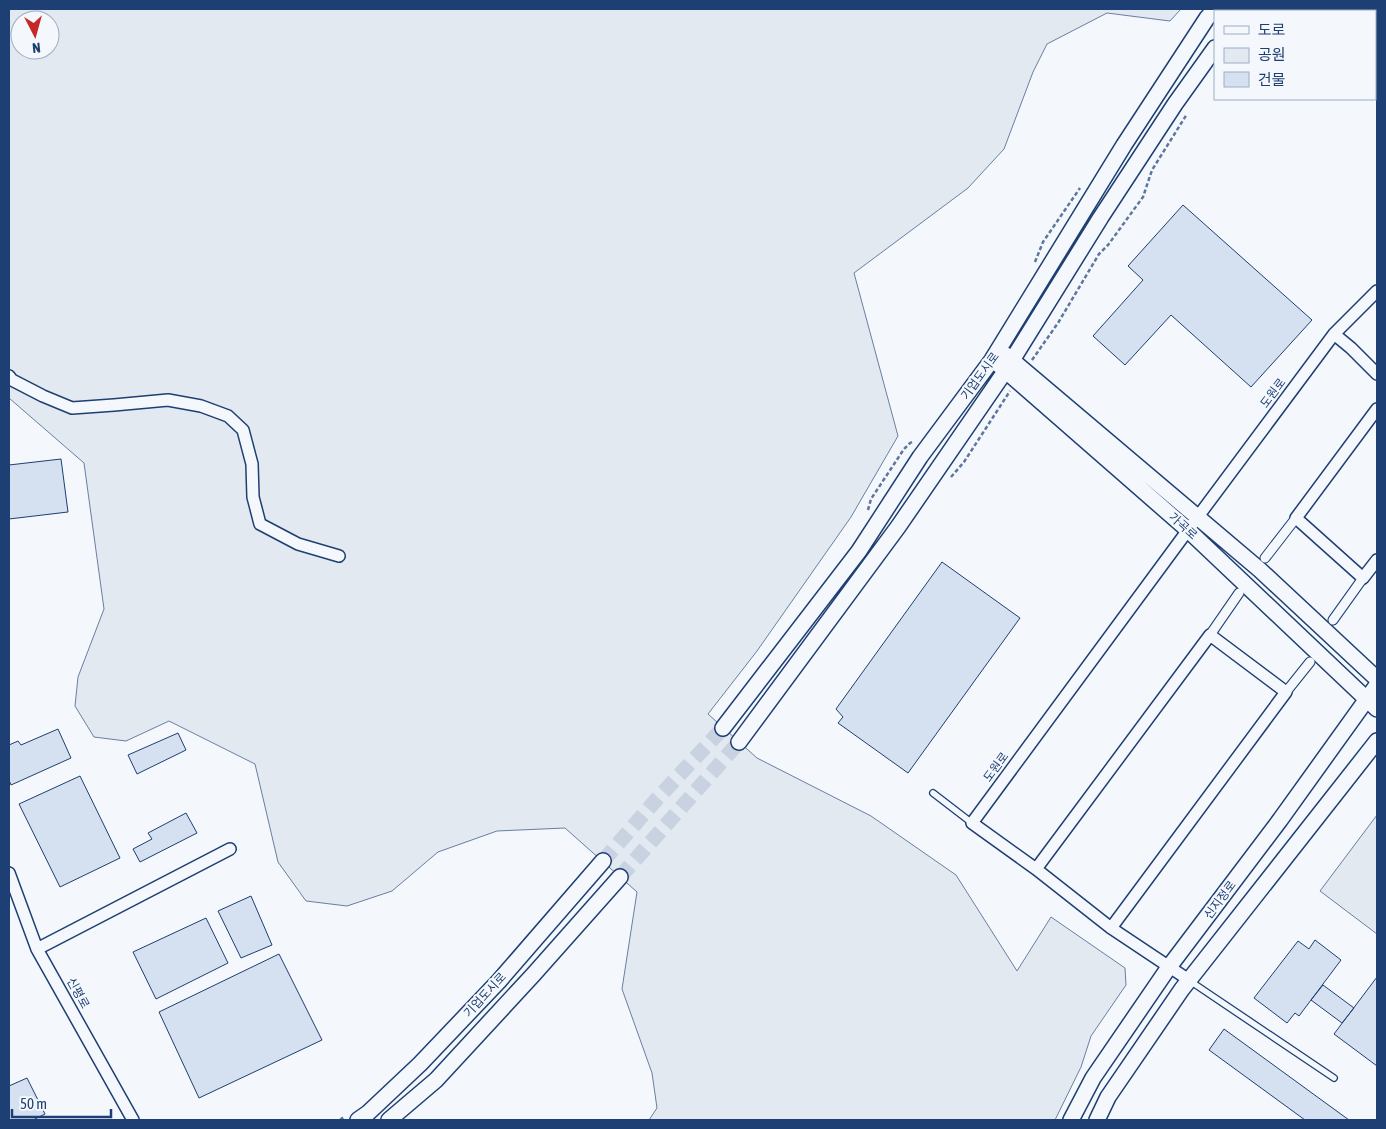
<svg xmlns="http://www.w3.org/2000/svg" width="1386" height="1129" font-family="'Asap Condensed','Noto Sans KR',sans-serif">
<rect width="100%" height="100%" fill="#f4f7fb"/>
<path fill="#e3e9f0" stroke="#687fa3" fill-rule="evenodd" d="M9,9H1181L1170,21L1107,13L1047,44L1033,72L1004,149L968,188L854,273L898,436L851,517L757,651L708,714L757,758L871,816L956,875L1017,971L1051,917L1125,968L1126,985L1091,1036L1081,1067L1055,1120H649L657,1108L652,1073L622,989L637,892L565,828L497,831L438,852L392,891L347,906L306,901L278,862L255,764L169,721L126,741L94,737L75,706L78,677L104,609L84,463L9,398ZM20,20H50V50H20Z
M1377,815V934L1320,891Z"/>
<path fill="#d5e0f0" stroke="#1d3f73" d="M1183,205L1312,320L1251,387L1171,315L1125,365L1093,336L1143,280L1128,266Z
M61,459L68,512L9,519V465Z
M942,562L1020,618L908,773L838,723L843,717L836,709Z
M58,729L71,758L11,785L9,780V745L18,741L21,745Z
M178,733L186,750L137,774L128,755Z
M80,776L120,858L60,887L19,804Z
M186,813L197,833L140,862L133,849L152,839L148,833Z
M251,896L272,945L241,958L218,911Z
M206,918L228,963L156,999L133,952Z
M1315,940L1341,960L1299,1016L1295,1013L1287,1023L1254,998L1298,941L1309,949Z
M279,954L322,1040L199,1098L159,1012Z
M1377,977V1066L1334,1034Z
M1323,985L1354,1008L1342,1023L1311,1000Z
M1224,1029L1349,1120H1305L1209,1050Z
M27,1078L45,1114L33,1120H9V1086Z"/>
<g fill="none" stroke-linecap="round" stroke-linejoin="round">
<path stroke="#c9d2e0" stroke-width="15" stroke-dasharray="15 8" stroke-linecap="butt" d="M603,861L656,800L723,728
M620,877L739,742"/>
<defs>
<path id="service" d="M933,793L972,823
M1190,981L1334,1078"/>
<path id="pedestrian" d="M1265,558L1296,518
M1333,620L1363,578
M1210,635L1239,593
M1286,692L1310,662"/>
<path id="minor" d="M1334,334L1351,348L1377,374
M9,376L12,380L43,396L72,408L114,405L168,400L201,406L228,416L243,430L252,464L253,497L260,524L298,544L339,556
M1377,409L1296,518L1363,578L1377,560
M1036,869L1210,635L1286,692L1111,928
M9,873L37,949L133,1120
M37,949L230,849
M1189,980L1111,928L1036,869L972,823L1188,530L1334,334L1377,291"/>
<path id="tertiary" d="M1245,11L1247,9
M1006,355L1260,570L1377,679
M999,365L1188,530L1377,709
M723,728L859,551L920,457L992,360L1124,145L1207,18L1215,9
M739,742L898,527L1006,370L1101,217L1175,104L1215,48
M358,1120L368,1113L420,1064L499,981L603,861
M389,1120L436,1080L533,975L620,877
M1071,1120L1093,1078L1169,967L1280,820L1377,685
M1097,1120L1108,1097L1182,989L1377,741"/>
</defs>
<use href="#service" stroke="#1d3f73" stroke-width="8"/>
<use href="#pedestrian" stroke="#1d3f73" stroke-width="11"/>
<use href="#minor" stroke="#1d3f73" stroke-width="14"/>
<use href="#tertiary" stroke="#1d3f73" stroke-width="18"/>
<path stroke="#5e769c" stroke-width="2.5" stroke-dasharray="4 2.5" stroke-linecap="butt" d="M1264,11L1266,9
M1035,262L1043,242L1080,188
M1032,360L1058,323L1099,254L1108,245L1143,197L1152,170L1187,114
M951,477L964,462L1010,391
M868,510L871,499L904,449L910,443L914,441
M340,1120L345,1116"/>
<use href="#service" stroke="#f4f7fb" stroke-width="5.5"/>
<use href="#pedestrian" stroke="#f4f7fb" stroke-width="9"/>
<use href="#minor" stroke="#f4f7fb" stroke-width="11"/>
<use href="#tertiary" stroke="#f4f7fb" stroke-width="15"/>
</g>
<g text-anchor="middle" stroke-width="4" stroke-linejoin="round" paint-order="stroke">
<g font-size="12" fill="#1d3f73" stroke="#f4f7fb">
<text transform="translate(980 376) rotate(-54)" y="4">기업도시로</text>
<text transform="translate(1273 393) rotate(-53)" y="4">도원로</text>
<text transform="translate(1183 526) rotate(42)" y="4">가곡로</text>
<text transform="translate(996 767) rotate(-54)" y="4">도원로</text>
<text transform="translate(1220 900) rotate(-53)" y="4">신지정로</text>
<text transform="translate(78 993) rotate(61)" y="4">신평로</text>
<text transform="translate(485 995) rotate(-47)" y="4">기업도시로</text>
</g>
</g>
<rect width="1386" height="1129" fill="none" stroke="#1d3f73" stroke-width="20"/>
<rect x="1214" y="10" width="162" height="90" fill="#f4f7fb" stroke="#9eadc5"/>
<rect x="1224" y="26" width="25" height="8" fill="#f4f7fb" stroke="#9eadc5"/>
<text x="1258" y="35" font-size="15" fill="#1d3f73">도로</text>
<rect x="1224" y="48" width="25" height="15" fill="#e3e9f0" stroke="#9eadc5"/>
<text x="1258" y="60" font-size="15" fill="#1d3f73">공원</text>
<rect x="1224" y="72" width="25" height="15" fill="#d5e0f0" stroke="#9eadc5"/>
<text x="1258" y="85" font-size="15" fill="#1d3f73">건물</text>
<g transform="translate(35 35) rotate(174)"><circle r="24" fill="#f4f7fb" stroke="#9eadc5"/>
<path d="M0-4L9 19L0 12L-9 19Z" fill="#c62828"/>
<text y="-8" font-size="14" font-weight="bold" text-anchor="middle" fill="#1d3f73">N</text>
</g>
<path d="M12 1109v8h99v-8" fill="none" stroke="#1d3f73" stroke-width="2.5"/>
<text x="20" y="1109" font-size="15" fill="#1d3f73" stroke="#f4f7fb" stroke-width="4" paint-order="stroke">50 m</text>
</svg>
